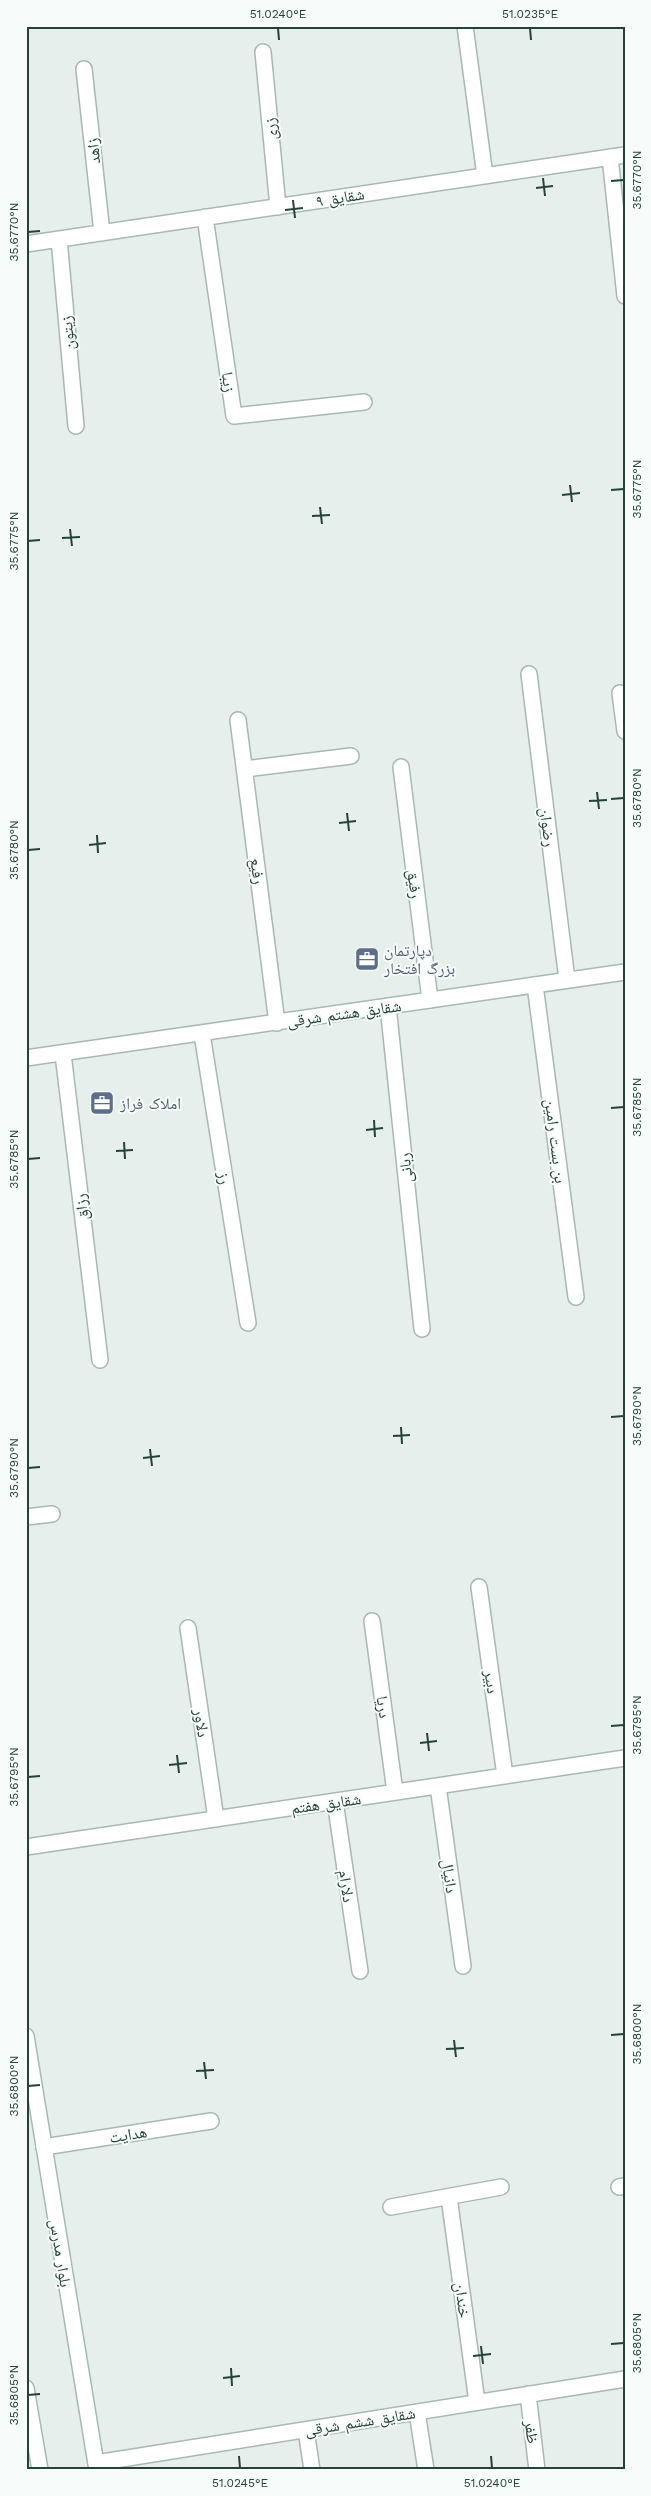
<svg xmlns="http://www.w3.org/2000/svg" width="651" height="2496" font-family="'Work Sans','Noto Naskh Arabic',sans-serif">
<rect width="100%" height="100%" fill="#e6efeb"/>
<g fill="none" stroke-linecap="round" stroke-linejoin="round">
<defs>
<path id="minor" d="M465,26L485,176
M263,52L278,207
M84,69L102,233
M610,157L625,296
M205,217L234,416L364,402
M59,239L76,426
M26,244L625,155
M529,674L567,980
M620,693L625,731
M238,720L277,1023
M401,767L430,1000
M245,769L351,756
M535,985L576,1297
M388,1006L422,1329
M202,1034L248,1323
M63,1054L100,1360
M26,1517L52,1514
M479,1587L505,1776
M372,1621L395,1792
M188,1628L216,1819
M438,1786L463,1966
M335,1801L360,1971
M26,1847L625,1758
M44,2147L211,2121
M619,2187L625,2186
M449,2197L477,2402
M391,2207L501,2187
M528,2394L537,2470
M417,2412L426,2470
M306,2430L312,2470
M96,2463L625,2379"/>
<path id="tertiary" d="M26,1058L625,972"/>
<path id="secondary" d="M26,2036L97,2470
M26,2388L40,2470"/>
</defs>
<use href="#minor" stroke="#a8b8b2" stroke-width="18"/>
<use href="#tertiary" stroke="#a8b8b2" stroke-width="18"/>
<use href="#secondary" stroke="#a4bbb3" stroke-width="18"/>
<use href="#minor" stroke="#fff" stroke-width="15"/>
<use href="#tertiary" stroke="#fff" stroke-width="15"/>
<use href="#secondary" stroke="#fff" stroke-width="15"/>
</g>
<path fill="none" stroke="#24423a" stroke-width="2" d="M278,28L279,40M530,28L531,40M543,178L545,196M611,181L624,180M536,188L553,186M293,200L295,218M285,210L303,208M28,232L40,231M570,485L572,502M611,490L624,489M562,495L580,493M320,507L322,524M312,516L330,515M70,529L72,546M62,538L80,537M28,541L40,540M597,792L599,809M611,799L624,798M589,801L607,800M347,813L349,831M339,823L356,821M97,835L98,853M89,845L106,843M28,850L40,849M611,1108L624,1107M374,1120L375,1137M366,1130L383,1128M124,1142L125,1159M116,1151L133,1150M28,1159L40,1158M611,1417L624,1416M401,1427L402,1444M393,1436L410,1435M150,1449L152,1466M143,1458L160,1456M28,1468L40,1467M611,1726L624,1725M427,1733L429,1751M420,1743L437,1741M177,1755L179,1773M169,1765L187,1763M28,1777L40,1776M611,2035L624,2034M454,2040L456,2057M446,2049L464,2048M204,2062L206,2079M196,2071L214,2070M28,2086L40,2085M611,2344L624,2343M481,2346L483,2364M473,2356L491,2354M231,2368L232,2386M223,2378L240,2376M28,2395L40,2394M239,2456L240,2468M491,2456L492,2468"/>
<defs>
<symbol id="office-square" viewBox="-11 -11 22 22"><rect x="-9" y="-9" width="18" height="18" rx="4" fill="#5c6f8a" stroke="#f7fbf9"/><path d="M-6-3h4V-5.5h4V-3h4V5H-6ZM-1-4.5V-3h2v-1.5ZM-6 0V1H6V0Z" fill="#fff"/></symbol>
</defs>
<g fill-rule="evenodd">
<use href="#office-square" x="353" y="945" width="28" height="28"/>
<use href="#office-square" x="88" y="1089" width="28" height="28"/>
</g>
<g text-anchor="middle" stroke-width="4" stroke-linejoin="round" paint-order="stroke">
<g font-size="16" fill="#24423a" stroke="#f7fbf9">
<text transform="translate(270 129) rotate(-95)" y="6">زری</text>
<text transform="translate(93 151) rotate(-96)" y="6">زاهد</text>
<text transform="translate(340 197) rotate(-9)" y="6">شقایق ۹</text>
<text transform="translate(67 333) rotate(-95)" y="6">زیتون</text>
<text transform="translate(229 382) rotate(82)" y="6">زیبا</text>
<text transform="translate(548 827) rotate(83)" y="6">رضوان</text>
<text transform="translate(258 871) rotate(83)" y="6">رفیع</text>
<text transform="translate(415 884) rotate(83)" y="6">رفیق</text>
<text transform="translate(344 1013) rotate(-8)" y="6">شقایق هشتم شرقی</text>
<text transform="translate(556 1141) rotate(83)" y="6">بن بست رامین</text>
<text transform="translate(405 1168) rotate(-96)" y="6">ربانی</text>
<text transform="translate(225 1178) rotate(81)" y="6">رز</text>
<text transform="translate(81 1207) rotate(-97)" y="6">رزاق</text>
<text transform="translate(492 1682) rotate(82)" y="6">دبیر</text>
<text transform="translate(384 1707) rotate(82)" y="6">دریا</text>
<text transform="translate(202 1723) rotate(82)" y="6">دلاور</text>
<text transform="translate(326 1803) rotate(-8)" y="6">شقایق هفتم</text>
<text transform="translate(450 1876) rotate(82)" y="6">دانیال</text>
<text transform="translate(347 1886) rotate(82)" y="6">دلارام</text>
<text transform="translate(128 2134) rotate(-9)" y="6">هدایت</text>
<text transform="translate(61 2253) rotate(81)" y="6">بلوار مدرس</text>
<text transform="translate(463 2300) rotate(82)" y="6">خندان</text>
<text transform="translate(360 2421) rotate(-9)" y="6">شقایق ششم شرقی</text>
<text transform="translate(532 2432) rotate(83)" y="6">ظفر</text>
</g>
<g font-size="16" fill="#4e5e75" stroke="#f7fbf9" text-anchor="start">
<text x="384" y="956">دپارتمان<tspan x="384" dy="18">بزرگ افتخار</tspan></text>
<text x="120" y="1109">املاک فراز</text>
</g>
</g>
<rect width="651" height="2496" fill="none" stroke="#f7fbf9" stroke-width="55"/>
<rect x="28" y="28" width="596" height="2440" fill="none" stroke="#24423a" stroke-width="2"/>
<g font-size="12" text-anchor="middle" fill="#24423a">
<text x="278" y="18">51.0240°E</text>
<text x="530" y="18">51.0235°E</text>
<text transform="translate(637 180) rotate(-90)" y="4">35.6770°N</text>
<text transform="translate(14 232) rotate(-90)" y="4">35.6770°N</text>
<text transform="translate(637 489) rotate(-90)" y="4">35.6775°N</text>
<text transform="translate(14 541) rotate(-90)" y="4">35.6775°N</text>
<text transform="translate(637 798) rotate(-90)" y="4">35.6780°N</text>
<text transform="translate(14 850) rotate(-90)" y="4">35.6780°N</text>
<text transform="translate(637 1107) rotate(-90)" y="4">35.6785°N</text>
<text transform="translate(14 1159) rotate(-90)" y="4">35.6785°N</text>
<text transform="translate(637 1416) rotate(-90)" y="4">35.6790°N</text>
<text transform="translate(14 1468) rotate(-90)" y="4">35.6790°N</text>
<text transform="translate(637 1725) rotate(-90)" y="4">35.6795°N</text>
<text transform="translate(14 1777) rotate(-90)" y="4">35.6795°N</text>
<text transform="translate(637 2034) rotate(-90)" y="4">35.6800°N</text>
<text transform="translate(14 2086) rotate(-90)" y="4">35.6800°N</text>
<text transform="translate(637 2343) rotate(-90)" y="4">35.6805°N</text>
<text transform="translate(14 2395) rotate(-90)" y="4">35.6805°N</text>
<text x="240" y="2487">51.0245°E</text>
<text x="492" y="2487">51.0240°E</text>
</g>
</svg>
